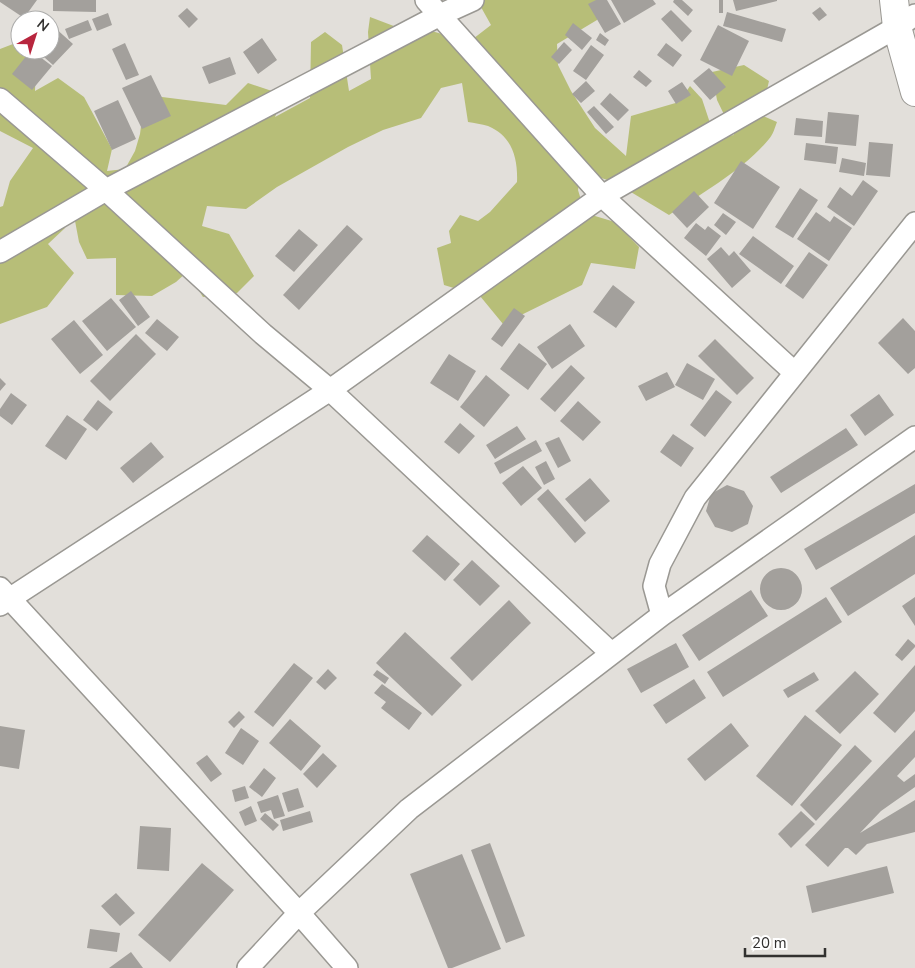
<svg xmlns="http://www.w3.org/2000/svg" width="915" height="968" font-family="'Nunito Sans',sans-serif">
<rect width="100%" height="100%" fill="#e2dfda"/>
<path fill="#b7be78" d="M477,0H603L597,20L557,44L558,65L571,91L595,128L626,156L631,116L679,102L690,86L702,99L715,138L734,135L717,100L712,72L744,65L769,81L761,115L777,122C775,127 773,135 769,139C745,169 701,194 669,215L616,183L581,171L578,190L585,213L615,222L639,247L635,269L591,263L582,285L503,324L480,296L444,285L437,248L451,243L449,231L460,215L478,221L490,212L517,182C518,158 512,136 488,126C482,124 474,123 468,122L462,83L441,88L421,118L383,130L348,147L277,187L246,209L207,206L202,226L229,234L254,276L237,293L203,297L187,272L176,282L152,296L116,295V258L87,259L79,242L72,205L65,228L48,244L74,273L47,307L0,324V207L3,206L10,181L33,148L0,131V49L13,44L36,63L35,91L58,78L84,97L112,149L107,171L125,169L135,151L140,134L143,111L154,96L226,105L248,83L284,95L275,117L310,98L311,42L325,32L342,45L349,91L371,79L368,32L370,17L399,28L435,32L469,42L491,25Z"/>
<path fill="#a3a09c" d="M0,0H37L24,18L0,2Z
M53,0H96V12L53,11Z
M596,0H607L621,24L605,33L588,4Z
M611,0H653L656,4L624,23Z
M674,0H682L693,10L688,16L673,2Z
M719,0H723V13H719Z
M733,0H777V1L736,11Z
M820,7L827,15L819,21L812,13Z
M187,8L198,19L189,28L178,16Z
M671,10L692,31L682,42L661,19Z
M727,12L786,29L782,42L723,26Z
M108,13L112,25L97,31L92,19Z
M88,20L92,30L69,39L65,29Z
M573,23L592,38L582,50L565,35Z
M718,25L749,41L732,76L700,60Z
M53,26L73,44L53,65L36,50H50V29Z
M600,33L609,40L605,46L596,40Z
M262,38L277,60L258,74L243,52Z
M564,42L572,50L559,64L551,57Z
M125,43L139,75L126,80L112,49Z
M666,43L682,55L673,67L657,55Z
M591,45L604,55L586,80L573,71Z
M31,50L52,66L32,90L12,74Z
M230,57L236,74L209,84L202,67Z
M709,68L726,87L710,100L693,81Z
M639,70L652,81L646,87L633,77Z
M151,75L171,116L142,129L122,88Z
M586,81L595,91L581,103L572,94Z
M682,82L691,95L676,104L668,91Z
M610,93L629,110L618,121L600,104Z
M118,100L136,139L112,150L94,111Z
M594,106L614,127L606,134L587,112Z
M828,112L859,115L856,146L825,143Z
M796,118L823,121L822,137L794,135Z
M869,142L893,144L890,177L866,175Z
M806,143L838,147L836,164L804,160Z
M842,158L866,163L864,176L839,172Z
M741,161L780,187L753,229L714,203Z
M863,180L878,191L854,226L827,207L840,187L852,196Z
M800,188L818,200L793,238L775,227Z
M694,191L709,207L687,228L672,212Z
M816,212L830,222L834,216L852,228L829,261L797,239Z
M723,213L736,222L726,235L714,225Z
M696,223L705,230L708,226L721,236L706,256L684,238Z
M347,225L363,239L299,310L283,295Z
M299,229L318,245L294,272L275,256Z
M753,236L794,266L781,284L739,254Z
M721,247L729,256L734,251L751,271L732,288L707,259Z
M809,252L828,265L803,299L785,286Z
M613,285L635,302L616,328L593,312Z
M131,291L150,317L138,326L119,300Z
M111,298L136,327L107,351L82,321Z
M514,308L525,316L502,347L491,339Z
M903,318L915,331V368L908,374L878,343Z
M157,319L179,337L167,351L145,333Z
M74,320L103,355L80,374L51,339Z
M570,324L585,346L552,369L537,347Z
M136,334L156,354L110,401L90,381Z
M715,339L754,378L737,395L698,356Z
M519,343L547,364L528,390L500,369Z
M449,354L476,371L458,401L430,383Z
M687,363L715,379L703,400L675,385Z
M571,365L585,378L555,412L540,399Z
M667,372L675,387L646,401L638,386Z
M486,375L510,395L484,427L460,407Z
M0,378L6,384L0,391Z
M716,390L732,402L705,437L690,425Z
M11,393L27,405L12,425L0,416V409Z
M879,394L894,415L865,436L850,415Z
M98,400L113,412L97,431L83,420Z
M578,401L601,422L583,441L560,421Z
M67,415L87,429L66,460L45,446Z
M460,423L475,436L459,454L444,442Z
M517,426L526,439L495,459L486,445Z
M846,428L858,445L781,493L770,477Z
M673,434L694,448L681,467L660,452Z
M559,437L571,461L558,468L545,443Z
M536,440L542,451L500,474L494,463Z
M151,442L164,457L133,483L120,468Z
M546,461L555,479L544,485L535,467Z
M523,466L542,488L521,506L502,483Z
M590,478L610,501L585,522L565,499Z
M915,484V513L816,570L804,549Z
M727,485L744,491L753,506L748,524L732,532L715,527L706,511L711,494Z
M548,489L586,533L575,543L537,499Z
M427,535L460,564L445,581L412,551Z
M915,535V574L848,616L830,588Z
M472,560L500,586L480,606L453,580Z
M760 589a21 21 0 1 1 42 0a21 21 0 1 1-42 0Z
M751,590L768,616L699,661L682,635Z
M826,597L842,622L723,697L707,672Z
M915,597V626L902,606Z
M509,600L531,623L472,681L450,658Z
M405,632L462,685L432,716L376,663Z
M908,639L915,645V647L902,661L895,655Z
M676,643L689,667L641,693L627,669Z
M294,663L313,678L273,727L254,712Z
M915,665V711L895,733L873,713Z
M328,669L337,678L325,690L316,682Z
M377,670L389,678L385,684L373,675Z
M855,671L879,694L840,734L815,711Z
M814,672L819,680L788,698L783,690Z
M694,679L706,698L666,724L653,705Z
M382,684L422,713L409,730L381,708L386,702L374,693Z
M239,711L245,717L234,728L228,722Z
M805,715L842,745L792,806L756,776Z
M290,719L321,746L301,771L269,743Z
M731,723L749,746L705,781L687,759Z
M0,726L25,730L19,769L0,766Z
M241,728L259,741L243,765L225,753Z
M915,730V757L897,776L904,782L915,774V787L881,811L860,833L915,800V832L867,844L856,855L848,848H845L828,867L805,845Z
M855,745L872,761L816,821L800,805Z
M323,753L337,766L317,788L303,774Z
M207,755L222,774L211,782L196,763Z
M264,768L276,778L262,797L249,787Z
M245,786L249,798L235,802L232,790Z
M298,788L304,807L288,812L282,793Z
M278,795L285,816L274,819L271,810L261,813L257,802Z
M251,806L257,821L245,826L239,812Z
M310,811L313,822L283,831L280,820Z
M801,811L815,824L791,848L778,834Z
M265,813L279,825L273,831L260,819Z
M140,826L171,828L169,871L137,869Z
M490,843L525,936L506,943L471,850Z
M462,854L501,949L452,968H448L410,874Z
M202,863L234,890L170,962L138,935Z
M887,866L894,893L812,913L806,886Z
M116,893L135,913L120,926L101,906Z
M90,929L120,933L117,952L87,948Z
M131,952L143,968H109Z"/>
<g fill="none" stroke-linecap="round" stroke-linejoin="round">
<defs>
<path id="street" d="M426,0L602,196L795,373
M0,99L106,190L263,334L330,390L611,653
M0,252L106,190L440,15L473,0
M0,588L299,913L347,968
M0,605L330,390L602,196L897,27L915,15
M662,615L654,586L660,564L695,498L915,223
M248,968L299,913L409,809L662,615L915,437"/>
<path id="highway" d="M894,0L897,27L915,92"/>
</defs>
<use href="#street" stroke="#9a9893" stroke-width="24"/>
<use href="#highway" stroke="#9a9893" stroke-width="30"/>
<use href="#street" stroke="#fff" stroke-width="21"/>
<use href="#highway" stroke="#fff" stroke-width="28"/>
</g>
<g transform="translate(35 35) rotate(39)"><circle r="24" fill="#ffffff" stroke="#adadac"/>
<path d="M0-4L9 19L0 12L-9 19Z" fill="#b8263e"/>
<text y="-8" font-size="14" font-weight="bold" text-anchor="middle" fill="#32312f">N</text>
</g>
<path d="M745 948v8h80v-8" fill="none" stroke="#32312f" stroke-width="2.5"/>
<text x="752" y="948" font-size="15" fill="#32312f" stroke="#ffffff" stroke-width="4" paint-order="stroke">20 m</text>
</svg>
